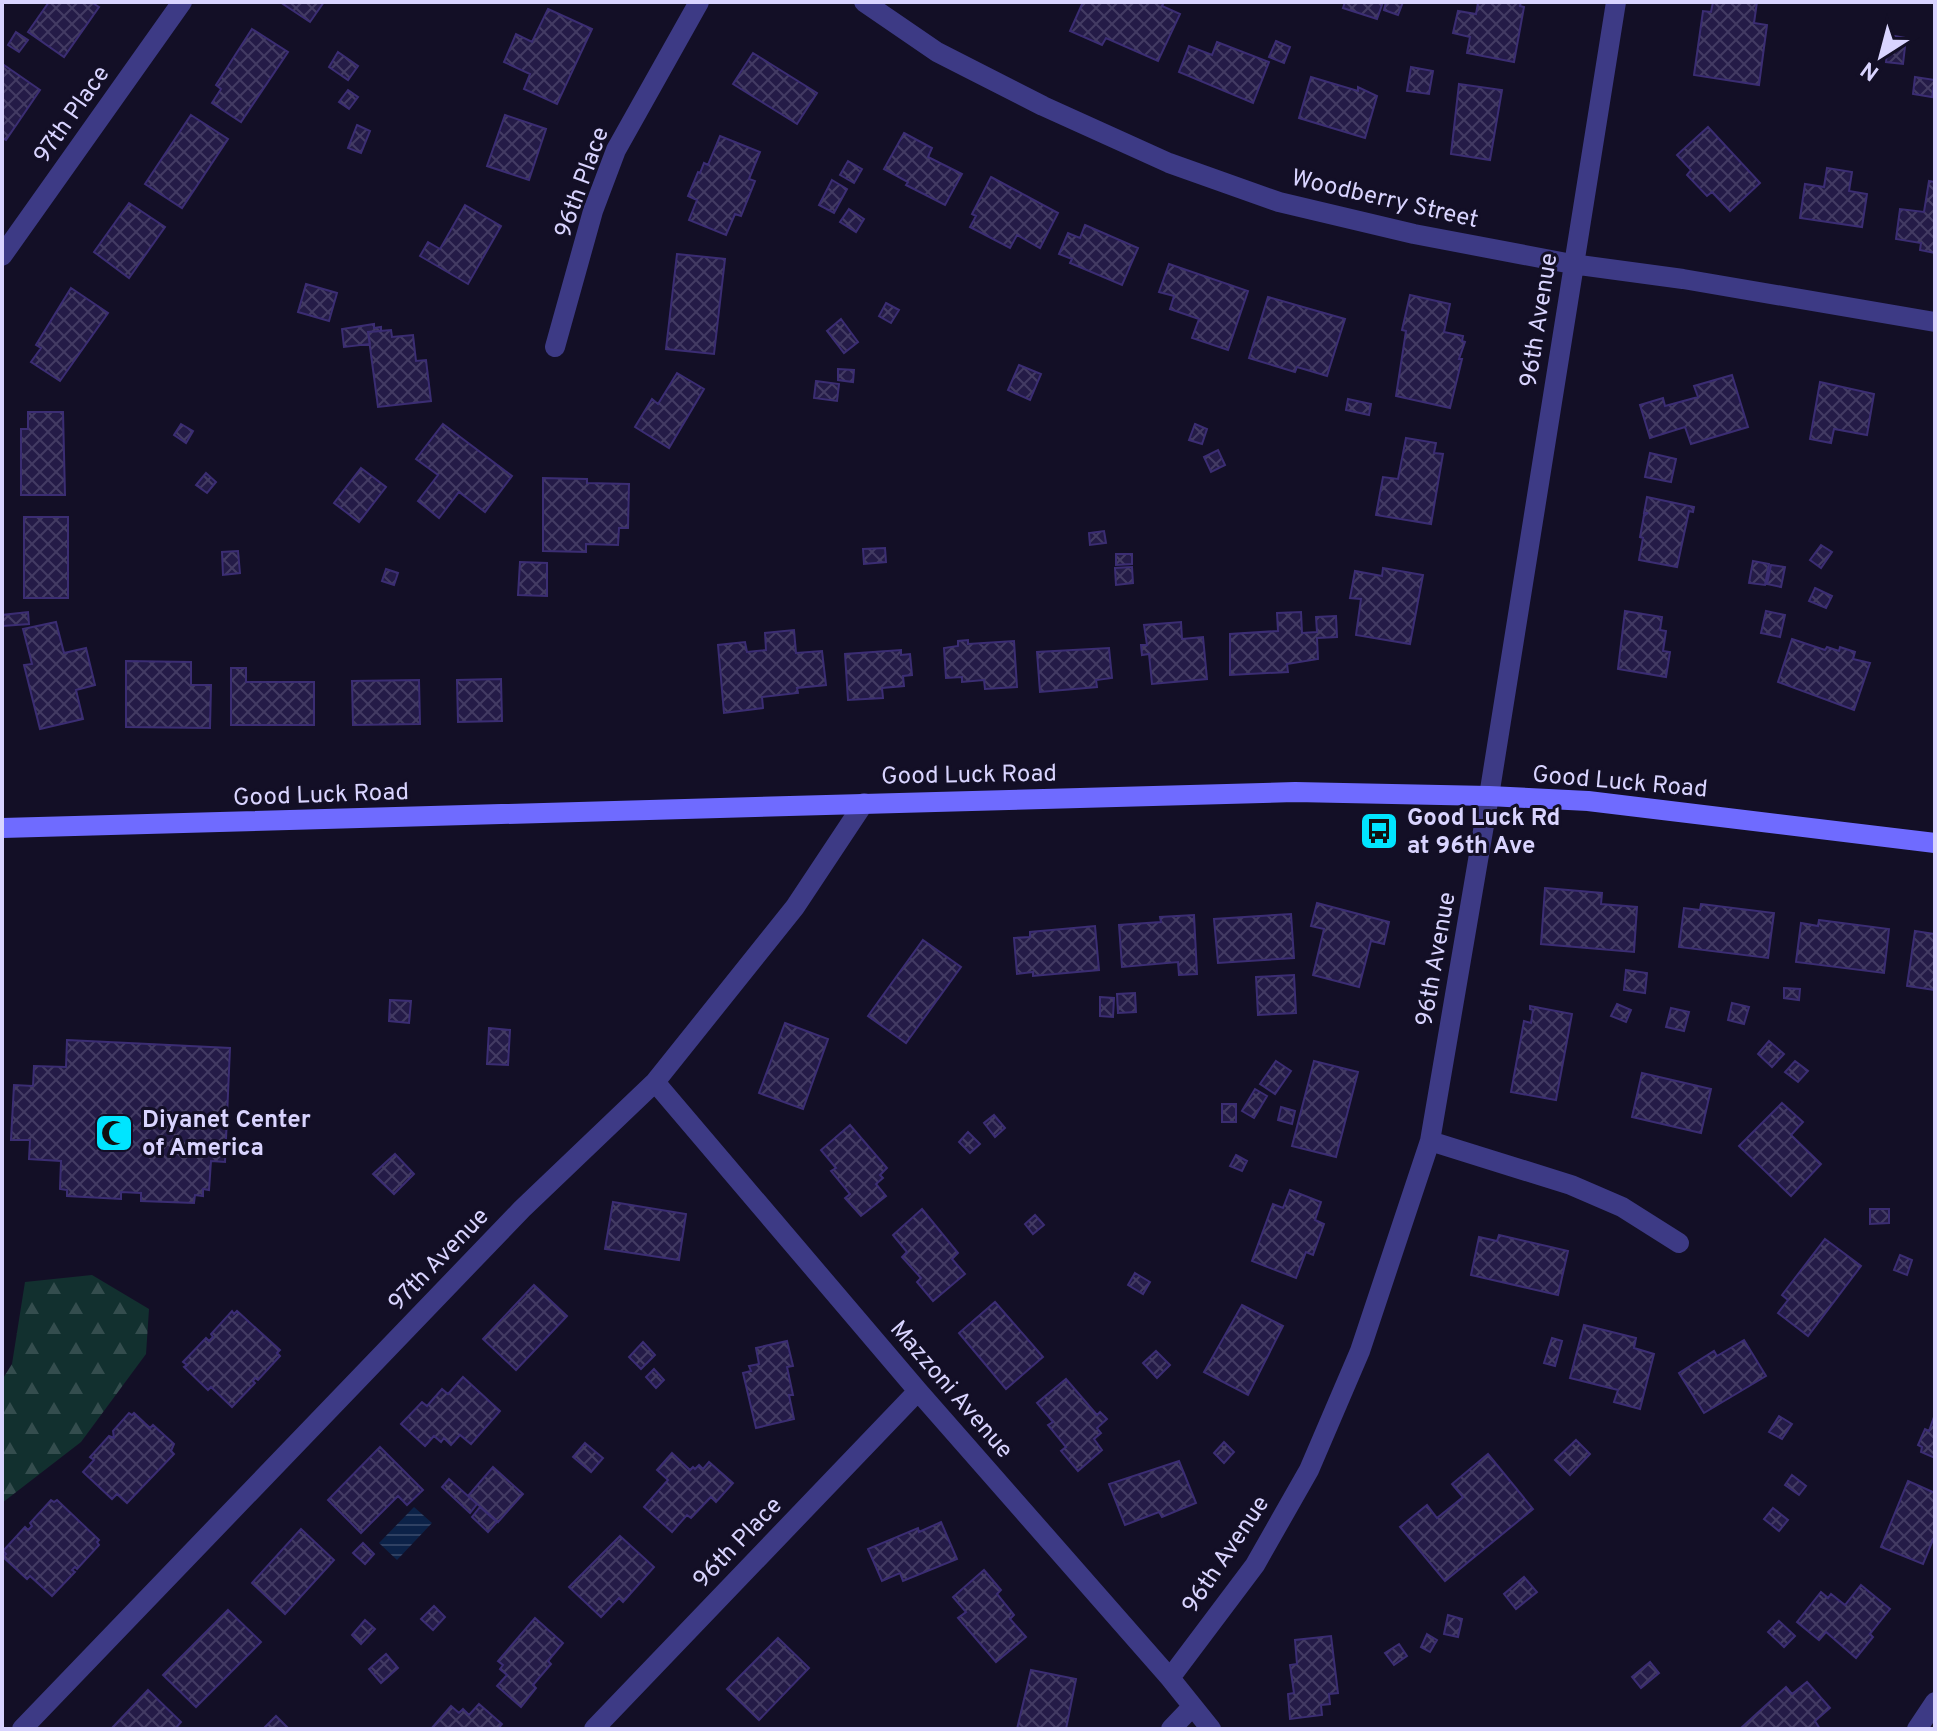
<svg xmlns="http://www.w3.org/2000/svg" width="1937" height="1731" font-family="Overpass,sans-serif">
<defs>
<pattern id="forest-firs" width="22" height="20" patternUnits="userSpaceOnUse" patternTransform="scale(2)"><rect width="22" height="20" fill="#12302f"/><path d="M5 1l3.5 6h-7zM16 11l3.5 6h-7z" fill="#344d4e"/></pattern>
<pattern id="water-rules" width="6" height="5" patternUnits="userSpaceOnUse" patternTransform="scale(2)"><rect width="6" height="5" fill="#0c2248"/><path d="M0 2.5h6" fill="none" stroke="#2f4163"/></pattern>
<pattern id="building-cross-hatch" width="8" height="8" patternUnits="userSpaceOnUse" patternTransform="scale(2)"><rect width="8" height="8" fill="#241b47"/><path d="M0 0l8 8M0 8l8-8" fill="none" stroke="#433b63"/></pattern>
</defs>
<rect width="100%" height="100%" fill="#130f26"/>
<path fill="url(#forest-firs)" d="M92,1275L149,1309L146,1354L81,1442L2,1503V1380L12,1364L25,1282Z"/>
<path fill="url(#water-rules)" d="M414,1507L432,1523L397,1560L379,1543Z"/>
<path fill="url(#building-cross-hatch)" stroke="#3b2d73" stroke-width="2" d="M49,2H91L99,7L64,57L28,32Z
M280,2H324L310,22Z
M1083,2H1164L1162,6L1180,14L1158,61L1106,38L1102,45L1070,31Z
M1345,2H1383L1377,19L1343,8Z
M1386,2H1403L1398,15L1384,10Z
M1521,2L1520,6L1524,7L1514,62L1467,53L1470,37L1453,33L1458,11L1476,14L1478,3L1475,2Z
M1713,2H1757L1754,23L1767,25L1759,85L1694,75L1703,11L1711,12Z
M548,9L592,29L557,104L524,89L530,74L504,62L516,34L532,42Z
M252,29L288,52L241,122L212,103L221,89L216,85Z
M16,32L28,40L19,52L8,45Z
M1889,35L1906,38L1903,64L1886,62Z
M1276,41L1290,47L1284,63L1269,57Z
M1217,42L1269,62L1253,103L1179,72L1189,46L1212,55Z
M338,52L358,66L348,80L329,67Z
M753,53L817,93L797,124L733,84Z
M4,65L40,90L6,140L2,138V68Z
M1411,67L1433,71L1429,94L1407,91Z
M1311,77L1358,91V87L1377,96L1365,138L1299,118Z
M1915,77L1935,80L1932,97L1913,94Z
M1459,84L1502,90L1490,160L1451,154Z
M348,90L358,97L349,109L339,102Z
M191,115L228,139L182,208L145,184Z
M505,115L546,129L529,180L487,166Z
M357,125L370,131L361,153L348,148Z
M1708,127L1760,183L1730,211L1712,192L1707,196L1687,175L1691,170L1677,155Z
M904,133L932,148L928,157L962,174L945,205L906,185L908,182L884,169Z
M720,136L760,152L749,179L755,181L741,216L735,214L726,235L689,220L697,200L688,196L698,172L700,173L704,163L708,165Z
M848,161L862,169L854,183L840,175Z
M1827,168L1852,172L1849,191L1867,194L1862,227L1800,218L1805,184L1824,187Z
M991,177L1058,213L1040,248L1017,235L1010,248L970,227L976,216L972,214Z
M832,180L847,189L834,213L819,205Z
M1929,181L1935,182V253L1920,250L1921,243L1896,239L1900,209L1924,212Z
M129,203L165,227L129,278L94,252Z
M465,205L501,226L468,284L420,256L428,242L440,249Z
M849,209L864,219L856,232L840,222Z
M1085,225L1138,248L1122,285L1070,263L1072,259L1059,254L1068,233L1080,238Z
M677,254L725,259L714,354L666,349Z
M1169,264L1248,291L1228,350L1192,338L1199,319L1170,309L1174,296L1159,292Z
M306,284L337,293L329,321L298,312Z
M71,288L108,313L60,381L31,362L41,348L36,345Z
M1410,295L1450,304L1444,332L1463,336L1462,341L1465,342L1459,359H1462L1450,408L1396,396L1406,331L1402,330Z
M1268,297L1345,319L1327,376L1297,367L1295,372L1249,358Z
M886,303L899,310L891,323L879,316Z
M841,319L858,342L844,353L827,331Z
M374,324V328L381,327V331L368,332L370,344L344,347L342,329Z
M391,330L392,337L413,335L416,361L426,360L431,401L378,407L368,332Z
M1019,365L1041,374L1030,400L1008,390Z
M838,369L854,370L853,382L838,380Z
M677,373L704,389L669,448L635,427L652,399L658,404Z
M1732,375L1748,427L1691,444L1685,427L1650,438L1640,405L1663,398L1665,406L1698,397L1694,386Z
M816,381L839,384L837,401L814,398Z
M1820,382L1874,394L1867,435L1834,429L1831,443L1810,439Z
M1348,399L1371,404L1369,415L1346,410Z
M28,412H63L65,495H21V429H28Z
M181,424L193,431L186,443L174,435Z
M443,424L512,476L485,512L459,492L439,518L418,501L438,475L416,459Z
M1195,424L1207,429L1202,444L1189,440Z
M1406,438L1436,443L1434,453L1443,454L1431,524L1376,515L1383,477L1398,479Z
M1218,450L1225,465L1211,472L1204,457Z
M1650,453L1676,459L1671,482L1645,477Z
M361,468L386,487L359,522L334,503Z
M206,473L216,482L207,493L196,485Z
M543,478L587,479V483L629,484L628,528H619L618,545L586,544V552L543,551Z
M1647,497L1694,507L1693,512L1689,511L1677,567L1639,560L1643,538L1640,537L1644,515L1648,513H1644Z
M24,517H68V598H24Z
M1104,531L1106,543L1090,545L1089,533Z
M1821,545L1832,552L1821,568L1810,560Z
M885,548L886,562L864,564L863,549Z
M238,551L240,573L223,575L222,552Z
M1116,554H1132V564L1116,565Z
M1753,561L1769,564L1765,585L1749,583Z
M520,562L547,563V596L518,595Z
M1771,565L1785,567L1781,587L1767,584Z
M1132,567L1133,583L1116,585L1115,568Z
M1383,568L1423,575L1410,644L1356,635L1361,599L1350,598L1355,571L1382,576Z
M386,569L398,573L394,585L382,581Z
M1815,588L1832,596L1826,608L1809,601Z
M1625,611L1662,617L1660,630L1666,631L1663,651L1670,652L1666,677L1618,669Z
M1766,611L1785,615L1780,637L1761,633Z
M28,612L29,624L3,626L2,615Z
M1301,612L1302,633L1317,632L1316,617L1336,616L1337,637L1317,638L1318,659L1287,664L1288,672L1230,675V634L1278,631L1277,613Z
M56,622L64,653L86,648L95,685L76,690L83,719L40,729L24,665L32,664L23,629Z
M1181,622L1182,639L1203,637L1207,679L1152,684L1149,654L1142,655L1141,645H1147L1144,625Z
M794,630L796,653L822,651L826,685L797,688L798,693L762,697L763,708L724,713L718,645L745,642L747,652L766,650L765,633Z
M1792,639L1825,650L1827,647L1839,651L1840,647L1855,652L1853,659L1870,663L1854,710L1778,682Z
M968,640V644L1014,641L1017,687L985,689L984,680L962,682V677L946,678L944,648L958,646V641Z
M1109,648L1112,678L1096,680L1097,687L1040,692L1037,652Z
M901,650V655L910,654L912,675L903,676L904,686L882,688L883,698L848,700L845,654Z
M126,661L191,662V685H211L210,728L126,727Z
M231,668H246V682H314V725H231Z
M501,679L502,721L458,722L457,680Z
M419,680L420,724L353,725L352,681Z
M1545,888L1602,893L1601,904L1637,907L1634,952L1541,944Z
M1317,903L1389,922L1384,944L1371,941L1359,987L1313,975L1324,929L1311,926Z
M1701,904L1774,913L1768,958L1679,947L1684,908L1700,910Z
M1291,914L1294,958L1218,963L1214,919Z
M1194,915L1197,974L1179,975L1178,962L1122,967L1119,925L1161,922L1160,917Z
M1819,920L1889,929L1884,973L1796,962L1801,923L1818,926Z
M1095,926L1099,970L1033,976V972L1017,974L1014,938L1030,937V932Z
M1915,931L1935,934V990L1907,986Z
M923,940L961,967L906,1043L868,1016Z
M1626,970L1647,973L1645,993L1624,990Z
M1294,975L1296,1013L1258,1015L1256,977Z
M1784,988L1800,989L1799,1000L1784,998Z
M1135,993L1136,1012L1118,1013L1117,994Z
M1100,997L1114,998L1113,1017L1100,1016Z
M390,1000L411,1001L409,1023L389,1021Z
M1732,1003L1749,1007L1744,1024L1728,1020Z
M1617,1004L1631,1010L1626,1022L1611,1016Z
M1530,1006L1572,1014L1556,1100L1511,1092L1524,1021L1531,1023L1533,1010L1530,1009Z
M1671,1008L1689,1012L1684,1031L1666,1027Z
M785,1023L828,1039L803,1109L759,1093Z
M489,1028L510,1030L508,1065L487,1064Z
M67,1040L230,1048L225,1162L211,1161L209,1190L203,1189V1196L195,1195L194,1203L141,1201V1193L121,1192V1199L67,1196V1190L60,1189L61,1161L29,1159L30,1140H11L14,1085L33,1086L34,1066L66,1067Z
M1769,1041L1784,1054L1772,1067L1758,1054Z
M1276,1061L1291,1071L1275,1094L1260,1084Z
M1314,1061L1358,1072L1336,1157L1292,1146Z
M1795,1061L1808,1071L1798,1082L1785,1072Z
M1642,1073L1711,1089L1701,1133L1632,1117Z
M1255,1089L1267,1096L1254,1118L1242,1111Z
M1782,1103L1803,1122L1791,1135L1821,1164L1791,1196L1739,1146Z
M1222,1104H1236V1122H1222Z
M1281,1107L1295,1111L1292,1124L1278,1120Z
M994,1115L1005,1128L995,1137L984,1123Z
M850,1125L887,1168L880,1175L883,1178L876,1184L886,1196L861,1216L845,1198L850,1194L831,1171L836,1168L821,1150Z
M968,1132L980,1144L970,1153L959,1142Z
M395,1154L414,1174L394,1194L373,1174Z
M1236,1155L1247,1161L1242,1171L1230,1166Z
M1290,1190L1321,1202L1315,1220L1324,1224L1313,1255L1306,1252L1296,1278L1252,1261L1273,1204L1283,1208Z
M613,1202L686,1214L679,1260L605,1249Z
M922,1209L958,1253L952,1259L965,1274L933,1301L917,1282L921,1278L902,1257L907,1252L893,1235Z
M1870,1209H1889V1223L1870,1224Z
M1035,1215L1044,1225L1033,1234L1025,1224Z
M1499,1235L1568,1251L1558,1295L1471,1275L1479,1237L1497,1241Z
M1825,1239L1861,1266L1808,1336L1778,1313L1788,1300L1782,1295Z
M1900,1255L1912,1260L1907,1275L1894,1270Z
M1135,1273L1150,1282L1143,1294L1128,1285Z
M534,1285L567,1316L516,1370L483,1339Z
M995,1302L1043,1357L1006,1389L959,1333Z
M1242,1305L1283,1326L1248,1395L1204,1372Z
M232,1311L234,1314L237,1311L280,1350L277,1353L280,1356L258,1380L255,1378L253,1381L255,1383L232,1407L211,1387L208,1390L184,1367L187,1365L183,1362L206,1338L209,1341L213,1337L211,1334Z
M1584,1325L1636,1338L1634,1348L1654,1354L1640,1409L1614,1402L1618,1390L1570,1378Z
M1552,1338L1562,1341L1555,1366L1544,1363Z
M1744,1340L1766,1376L1704,1413L1679,1373L1714,1351L1717,1356Z
M787,1341L793,1366L787,1367L793,1395H789L794,1419L756,1428L743,1373L751,1371L749,1366L759,1364L756,1348Z
M643,1342L655,1355L641,1369L629,1357Z
M1156,1351L1170,1365L1157,1378L1143,1363Z
M654,1369L664,1380L656,1388L646,1377Z
M463,1377L500,1411L471,1444L460,1435L451,1445L444,1438L441,1442L434,1436L425,1446L401,1424L422,1402L427,1406L442,1389L448,1394Z
M1066,1379L1097,1415L1100,1412L1107,1419L1097,1428L1101,1433L1094,1439L1102,1450L1078,1471L1061,1451L1066,1447L1048,1425L1053,1422L1037,1403Z
M129,1413L132,1415L134,1413L150,1428L153,1425L174,1444L171,1451L174,1454L127,1503L117,1494L112,1499L83,1472L94,1460L90,1457L109,1436L114,1438L113,1431Z
M1935,1414V1458L1921,1452L1922,1447L1918,1445L1925,1429L1929,1431Z
M1779,1416L1792,1424L1782,1439L1769,1432Z
M1576,1440L1590,1454L1570,1475L1555,1460Z
M1224,1442L1234,1452L1224,1463L1214,1453Z
M585,1443L603,1458L591,1472L573,1457Z
M380,1447L423,1490L407,1505L398,1496L361,1533L328,1500Z
M672,1453L690,1470L693,1467L695,1469L699,1465L703,1469L709,1462L733,1483L716,1502L711,1497L691,1518L687,1515L672,1532L644,1507L668,1480L657,1470Z
M1488,1454L1533,1509L1445,1581L1400,1527L1427,1505L1437,1518L1463,1497L1452,1484Z
M1179,1461L1196,1503L1162,1517L1159,1512L1125,1525L1109,1484Z
M493,1467L523,1494L498,1522L468,1496Z
M1792,1475L1806,1486L1799,1495L1785,1485Z
M449,1479L477,1504L470,1513L442,1487Z
M1908,1481L1935,1493V1535L1923,1564L1881,1547Z
M51,1500L54,1502L57,1500L99,1540L97,1542L99,1545L77,1569L75,1567L72,1570L75,1572L52,1596L30,1576L27,1579L3,1557L6,1554L3,1551L25,1527L28,1530L32,1526L30,1523Z
M480,1507L497,1522L488,1532L472,1517Z
M1773,1508L1788,1520L1779,1531L1764,1519Z
M941,1522L957,1559L903,1581L900,1573L882,1581L868,1549L918,1528L919,1532Z
M301,1529L334,1560L285,1614L252,1583Z
M620,1536L654,1567L623,1602L619,1598L601,1617L569,1587Z
M363,1543L374,1554L365,1564L353,1553Z
M984,1570L1001,1590L997,1594L1014,1615L1010,1619L1026,1637L996,1662L958,1618L966,1612L953,1597Z
M1524,1577L1537,1592L1516,1609L1504,1594Z
M1861,1585L1890,1609L1870,1634L1873,1637L1856,1658L1826,1632L1819,1640L1797,1622L1821,1592L1828,1598L1831,1594L1845,1605Z
M434,1606L445,1617L433,1630L421,1619Z
M228,1610L261,1642L196,1707L163,1675Z
M1448,1615L1462,1619L1458,1637L1444,1634Z
M535,1618L563,1643L548,1661L551,1664L533,1685L536,1688L521,1707L497,1686L507,1675L500,1669L503,1665L498,1661Z
M365,1620L375,1629L361,1644L352,1635Z
M1779,1621L1795,1636L1784,1647L1768,1632Z
M1427,1634L1437,1640L1430,1652L1421,1647Z
M1331,1636L1338,1693L1329,1694L1330,1704L1321,1705L1322,1715L1290,1719L1288,1694L1294,1693L1290,1665L1297,1664L1295,1640Z
M778,1638L809,1668L759,1720L727,1689Z
M1399,1644L1407,1656L1394,1665L1385,1653Z
M386,1654L398,1668L381,1683L369,1669Z
M1650,1662L1659,1673L1641,1688L1632,1677Z
M1031,1670L1076,1679L1066,1729H1017Z
M1807,1682L1830,1708L1815,1721L1820,1729L1741,1728L1786,1687L1792,1694Z
M148,1690L181,1722L175,1729H111Z
M479,1704L502,1724L498,1729H431L451,1706L459,1713L463,1709L469,1715Z
M276,1716L289,1729H263Z"/>
<g fill="none" stroke-linecap="round" stroke-linejoin="round">
<path stroke="#3d3a85" stroke-width="20" d="M864,2L937,52L1043,106L1169,163L1279,202L1414,234L1572,264L1683,279L1935,322
M2,256L182,2
M555,347L593,211L616,150L699,2
M655,1082L918,1391L1170,1678L1211,1729
M1430,1141L1571,1185L1622,1207L1679,1243
M1170,1678L1255,1565L1309,1470L1360,1351L1430,1141L1489,796L1616,2
M22,1729L522,1209L655,1082L795,907L864,803
M594,1729L918,1391
M1171,1729L1192,1707
M1917,1729L1935,1702"/>
<path stroke="#6f6bff" stroke-width="20" d="M2,828L1295,792L1489,796L1588,801L1935,843"/>
</g>
<defs>
<symbol id="bus-square" viewBox="-11 -11 22 22"><rect x="-9" y="-9" width="18" height="18" rx="4" fill="#00e5ff" stroke="#130f26"/><path d="M-5-6H5V4H4V6H2V4H-2V6H-4V4H-5ZM-3.5-4V0h7V-4ZM-3.5 1.2v1.5H-2V1.2ZM2 1.2v1.5H3.5V1.2Z" fill="#111"/></symbol>
<symbol id="mosque-square" viewBox="-11 -11 22 22"><rect x="-9" y="-9" width="18" height="18" rx="4" fill="#00e5ff" stroke="#130f26"/><path d="M3.5-4.9A6 6 0 1 0 3.5 4.9A5 5 0 1 1 3.5-4.9Z" fill="#111"/></symbol>
</defs>
<g fill-rule="evenodd">
<use href="#bus-square" x="1357" y="809" width="44" height="44"/>
<use href="#mosque-square" x="92" y="1111" width="44" height="44"/>
</g>
<g text-anchor="middle" stroke-width="6" stroke-linejoin="round" paint-order="stroke">
<g font-size="24" fill="#d9d4ff" stroke="#130f26">
<text transform="translate(71 114) rotate(-55)" y="8">97th Place</text>
<text transform="translate(581 182) rotate(-70)" y="8">96th Place</text>
<text transform="translate(1385 198) rotate(13)" y="8">Woodberry Street</text>
<text transform="translate(1538 320) rotate(-81)" y="8">96th Avenue</text>
<text transform="translate(969 774) rotate(-1)" y="8">Good Luck Road</text>
<text transform="translate(1620 781) rotate(5)" y="8">Good Luck Road</text>
<text transform="translate(321 794) rotate(-2)" y="8">Good Luck Road</text>
<text transform="translate(1435 959) rotate(-80)" y="8">96th Avenue</text>
<text transform="translate(438 1259) rotate(-46)" y="8">97th Avenue</text>
<text transform="translate(952 1389) rotate(49)" y="8">Mazzoni Avenue</text>
<text transform="translate(737 1542) rotate(-46)" y="8">96th Place</text>
<text transform="translate(1225 1554) rotate(-56)" y="8">96th Avenue</text>
</g>
<g font-size="24" font-weight="bold" fill="#d9d4ff" stroke="#130f26" text-anchor="start">
<text x="1407" y="825">Good Luck Rd<tspan x="1407" dy="28">at 96th Ave</tspan></text>
<text x="142" y="1127">Diyanet Center<tspan x="142" dy="28">of America</tspan></text>
</g>
</g>
<rect width="1937" height="1731" fill="none" stroke="#d9d4ff" stroke-width="8"/>
<g transform="translate(1881 56) rotate(216)" stroke="#130f26" stroke-width="6" paint-order="stroke">
<path d="M0-6L14 30L0 20L-14 30Z" fill="#d9d4ff"/>
<text y="-12" font-size="22" font-weight="bold" text-anchor="middle" fill="#d9d4ff">N</text>
</g>
</svg>
